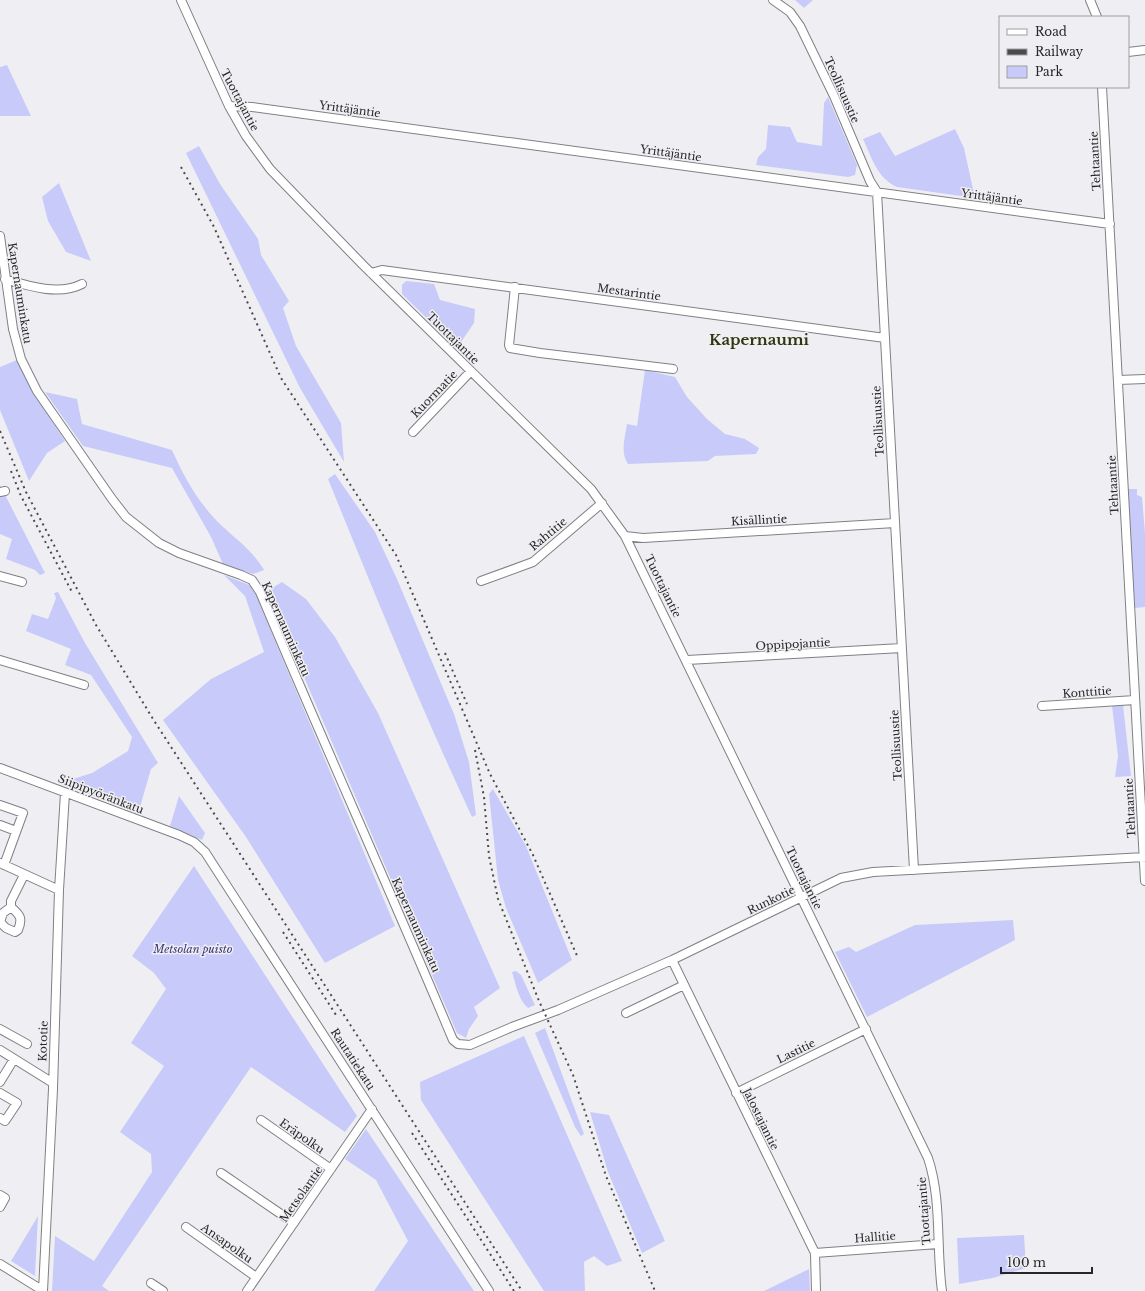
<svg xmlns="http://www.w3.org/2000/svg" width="1145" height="1291" font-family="'Libre Baskerville',serif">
<rect width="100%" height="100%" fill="#efeff3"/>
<path fill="#c8cbf9" d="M795,0H813L804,8Z
M7,65L31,116H0V67Z
M828,97L857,165L855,175L848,177L756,165L758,157L766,149L768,125L790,127L797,142L822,146L824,103Z
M955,129L964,148L975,198L897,187C877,178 872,158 863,139L880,132L895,156Z
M199,146L220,184L258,239L261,255L289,301L283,308L296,346L341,423L344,462L300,388L186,153Z
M59,183L91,261L66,252L48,221L42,197Z
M406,281L434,284L440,300L475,309L474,323L457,348L402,294V285Z
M17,360L31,389L65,441L47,453L29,481L0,410V367Z
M645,370L675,377L687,397L707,419L725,434L745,439L759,448L756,454L715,456L708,461L628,464C620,453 625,437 627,424L637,426Z
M45,392L77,399L82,424L172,450C184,477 199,504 221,525C237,540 252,550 264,570L253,574L223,564L211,537L172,468L83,446Z
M335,474L375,532L397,579L454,714L469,762L476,815L472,817C420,706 374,592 328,479Z
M0,485L45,573L40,575L35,570L6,559L12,539L0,534Z
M1127,489H1137V495L1142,497L1145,533V607L1135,608Z
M224,575L252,586L395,926L325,963L246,837L163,720L211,679L264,652L245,596Z
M282,582L306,599L335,637L378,713L500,988L474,1007L478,1016L469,1029L466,1038L457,1033L267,591Z
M58,592L85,643L158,763L151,769L138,814L70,786L73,779L92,773L128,751L132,737L91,675L65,665L71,649L26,631L32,614L48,619L56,598L54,593Z
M1123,705L1131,776L1115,777L1118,756L1112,706Z
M493,789L526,846L572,960L538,983L506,908L498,880L489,794Z
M179,796L205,833L202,840L170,826Z
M194,866L357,1116L345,1132L251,1067L102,1286L109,1291H52L55,1236L94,1261L152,1172L151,1154L120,1132L164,1066L131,1043L166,989L154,973L132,956Z
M1013,920L1015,940L867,1017L835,952L849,947L856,952L915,925Z
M516,971L521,975L535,1005L528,1008C518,999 516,985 512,972Z
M545,1028L584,1134L581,1136L575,1127L535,1033Z
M524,1036L622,1261L607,1266L594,1256L584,1262L585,1291H544L421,1100L420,1082Z
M590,1112L609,1115L665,1241L642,1253L608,1172Z
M366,1129L474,1291H374L408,1241L376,1180L345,1159Z
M38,1216L35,1276L11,1261Z
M1024,1235L1026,1268L993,1278L959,1284L957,1238Z
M809,1269L810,1291H764Z"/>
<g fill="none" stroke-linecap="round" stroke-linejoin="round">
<defs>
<path id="minor" d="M181,0L229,106L246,136L270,169L363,265L591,489L625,536L928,1158C942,1200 936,1247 942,1291
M773,0L790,12L800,26L834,96L870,181L877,192L914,870
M1090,0L1097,17
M1128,52L1145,50
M1102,87L1145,881
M229,106L252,107L1110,224
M0,236L13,329L21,359L37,391L112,499L126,517L159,543L179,553L241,575L252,580L260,592C323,742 390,890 453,1040L458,1044L470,1045L512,1027L558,1010L672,960L841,878L873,872L1145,857
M371,273L382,270L885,338
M5,279C28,286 59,296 82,284
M515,287L509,345L510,348L540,353L673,369
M1118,380L1145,379
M413,432L471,371
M0,492L5,491
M625,536L643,538L895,523
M0,576L22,582
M481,581L533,562L602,503
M0,660L84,685
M687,660L902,648
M1042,706L1135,700
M0,768L179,835L194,842L205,852L489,1291
M0,805L23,813L4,865
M0,825L16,831
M0,863L59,890
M11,907C20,915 23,918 18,930L15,932L6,928L0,922L3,913L11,907V901L24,875
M672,960L815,1253L816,1291
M626,1013L684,985
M0,1029L27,1044
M0,1050L53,1083
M0,1082L14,1059
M0,1093L17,1103L5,1121L0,1118
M736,1093L866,1029
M261,1120L331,1169
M221,1173L294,1223
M0,1195L5,1198L0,1207
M186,1227L256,1277
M815,1253L938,1244
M0,1264L37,1287L43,1288
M151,1283L163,1291
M43,1291L53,1089L59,890L65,793
M247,1291L372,1109"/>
</defs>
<use href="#minor" stroke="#7f8083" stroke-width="10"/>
<use href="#minor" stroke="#fff" stroke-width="8"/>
<path stroke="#4b4b4d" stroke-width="2" stroke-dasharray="2 4" stroke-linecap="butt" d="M181,167L214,227L281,378L396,555L490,774L533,855L578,958
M0,431L26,492L96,625L153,719L522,1291
M11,471L21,496L73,594
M445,653L467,704
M475,750L484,797L489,856L498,899L539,1001L573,1075L606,1176L655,1291
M283,932L336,1015
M412,1133L514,1291"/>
</g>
<g text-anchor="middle" stroke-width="3" stroke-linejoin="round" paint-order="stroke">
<g font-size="11" fill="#272728" stroke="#efeff3">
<text transform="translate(842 90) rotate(66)" y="4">Teollisuustie</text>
<text transform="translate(240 100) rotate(62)" y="4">Tuottajantie</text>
<text transform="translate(350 109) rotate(8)" y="4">Yrittäjäntie</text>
<text transform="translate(671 153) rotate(8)" y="4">Yrittäjäntie</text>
<text transform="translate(1095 161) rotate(-93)" y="4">Tehtaantie</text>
<text transform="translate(992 197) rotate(8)" y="4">Yrittäjäntie</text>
<text transform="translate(629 292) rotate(8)" y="4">Mestarintie</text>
<text transform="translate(20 293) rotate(81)" y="4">Kapernauminkatu</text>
<text transform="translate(453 338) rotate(45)" y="4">Tuottajantie</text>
<text transform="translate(434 394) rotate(-46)" y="4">Kuormatie</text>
<text transform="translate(878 421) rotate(-93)" y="4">Teollisuustie</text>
<text transform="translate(1113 485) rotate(-93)" y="4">Tehtaantie</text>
<text transform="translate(759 520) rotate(-3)" y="4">Kisällintie</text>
<text transform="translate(548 534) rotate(-40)" y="4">Rahtitie</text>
<text transform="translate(663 586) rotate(64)" y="4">Tuottajantie</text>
<text transform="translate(286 629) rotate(66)" y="4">Kapernauminkatu</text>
<text transform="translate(793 644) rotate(-3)" y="4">Oppipojantie</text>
<text transform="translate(1087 692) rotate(-4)" y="4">Konttitie</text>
<text transform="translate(896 745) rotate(-93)" y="4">Teollisuustie</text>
<text transform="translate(101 794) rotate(21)" y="4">Siipipyöränkatu</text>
<text transform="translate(1130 808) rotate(-93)" y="4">Tehtaantie</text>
<text transform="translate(804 878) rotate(64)" y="4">Tuottajantie</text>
<text transform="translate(771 900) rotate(-26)" y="4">Runkotie</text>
<text transform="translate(416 925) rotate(66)" y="4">Kapernauminkatu</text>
<text transform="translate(43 1041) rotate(-88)" y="4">Kototie</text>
<text transform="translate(796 1051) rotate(-26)" y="4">Lastitie</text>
<text transform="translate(353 1059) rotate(57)" y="4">Rautatiekatu</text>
<text transform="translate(761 1119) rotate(64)" y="4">Jalostajantie</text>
<text transform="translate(302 1136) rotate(35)" y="4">Eräpolku</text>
<text transform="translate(301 1194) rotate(-55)" y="4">Metsolantie</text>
<text transform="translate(924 1211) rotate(-94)" y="4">Tuottajantie</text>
<text transform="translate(875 1237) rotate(-4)" y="4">Hallitie</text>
<text transform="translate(227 1243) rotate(35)" y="4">Ansapolku</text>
</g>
<g font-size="11" font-style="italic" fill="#3a3678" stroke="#efeff3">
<text x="193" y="953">Metsolan puisto</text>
</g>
<g font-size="15" font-weight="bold" fill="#303710" stroke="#efeff3">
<text x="759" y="345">Kapernaumi</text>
</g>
</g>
<rect x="999" y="16" width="130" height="72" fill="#efeff3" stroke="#9f9fa2"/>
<rect x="1007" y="29" width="20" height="6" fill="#ffffff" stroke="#9f9fa2"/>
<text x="1035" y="36" font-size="12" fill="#272728">Road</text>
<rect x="1007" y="49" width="20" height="6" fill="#4b4b4d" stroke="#9f9fa2"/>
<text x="1035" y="56" font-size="12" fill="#272728">Railway</text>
<rect x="1007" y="66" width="20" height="12" fill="#c8cbf9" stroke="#9f9fa2"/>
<text x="1035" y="76" font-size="12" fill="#272728">Park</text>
<path d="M1001 1267v6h91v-6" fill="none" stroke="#272728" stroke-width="2"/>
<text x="1007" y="1267" font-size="12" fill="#272728" stroke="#efeff3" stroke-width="3" paint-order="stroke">100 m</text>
</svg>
